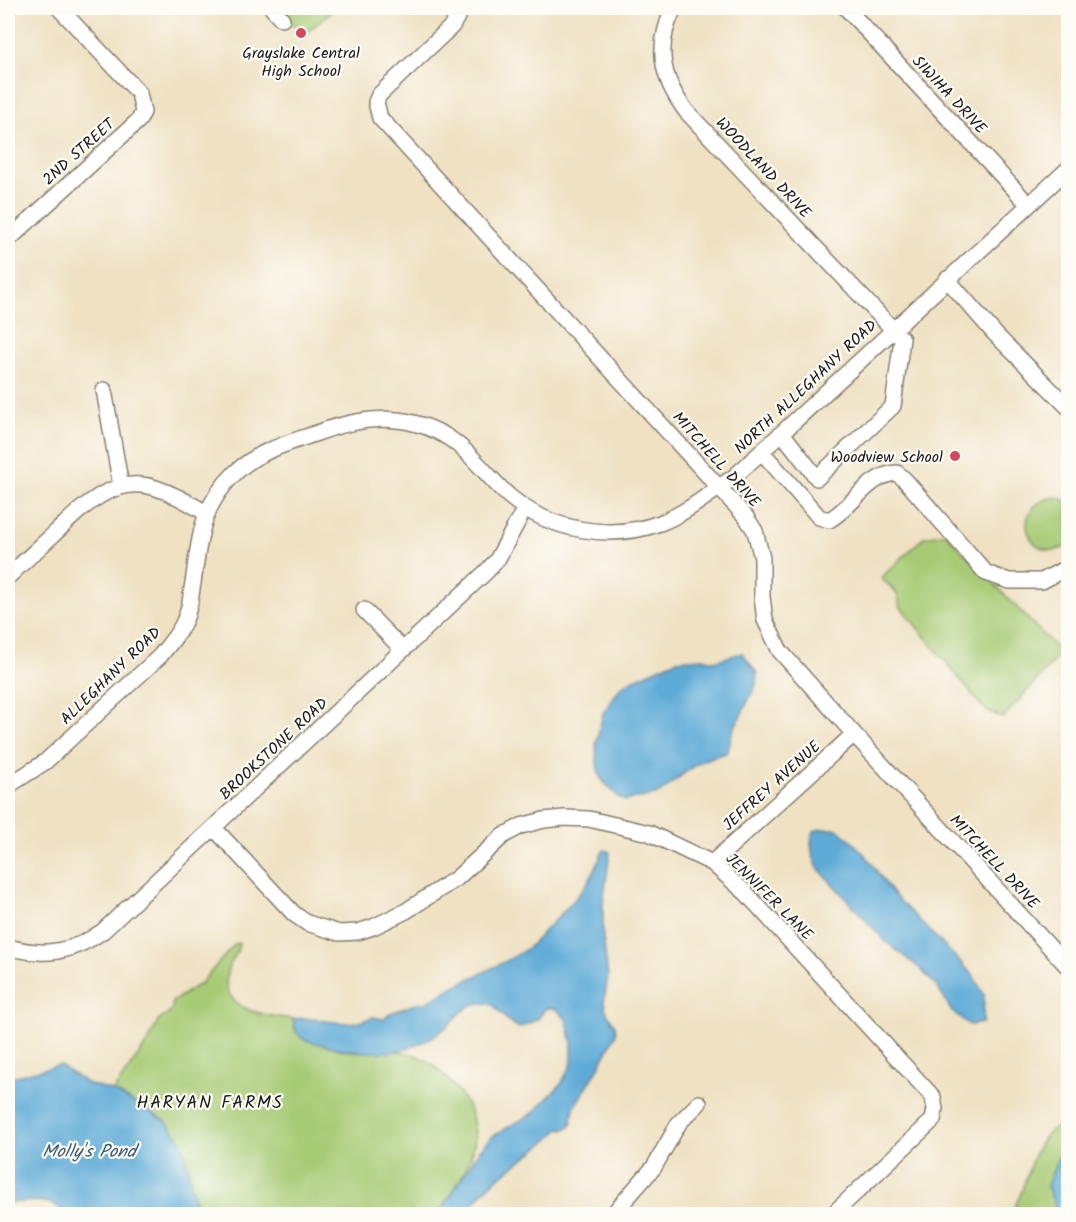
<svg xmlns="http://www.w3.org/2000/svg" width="1076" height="1222" font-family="Kalam,sans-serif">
<rect width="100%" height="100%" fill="#fdfcf7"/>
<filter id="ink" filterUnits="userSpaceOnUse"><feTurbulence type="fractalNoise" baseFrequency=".0167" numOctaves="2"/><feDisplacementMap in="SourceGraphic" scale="12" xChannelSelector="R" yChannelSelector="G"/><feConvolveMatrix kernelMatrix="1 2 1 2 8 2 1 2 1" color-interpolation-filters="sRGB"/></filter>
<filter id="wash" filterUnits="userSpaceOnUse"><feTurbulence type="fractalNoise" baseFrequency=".008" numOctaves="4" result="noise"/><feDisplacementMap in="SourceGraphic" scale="24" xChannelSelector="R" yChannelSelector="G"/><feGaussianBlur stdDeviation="1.35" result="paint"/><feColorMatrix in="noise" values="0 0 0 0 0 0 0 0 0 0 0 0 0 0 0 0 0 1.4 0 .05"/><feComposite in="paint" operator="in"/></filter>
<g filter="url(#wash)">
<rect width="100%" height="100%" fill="#efe1c2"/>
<path fill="#a7cb75" stroke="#627448" stroke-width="1.5" d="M278,8H335L303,36Z
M1054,497L1065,500L1068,503V545C1032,568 1004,508 1054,497Z
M945,533L1061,653L1003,718L985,710L899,605C901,593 889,586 881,578L924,537Z
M239,943C239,953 231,960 228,969C216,1010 265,1016 293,1019L295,1031C311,1037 329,1048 347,1051C369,1054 393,1047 415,1055C432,1061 443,1073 454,1086C496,1136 466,1169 439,1214H198L191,1186L166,1121L113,1091L148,1042L158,1021L168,1014L172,1009V1002L201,983L235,944Z
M1060,1125L1068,1129V1142L1058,1158L1047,1186L1055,1206L1053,1214H1010C1030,1188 1027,1140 1060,1125Z"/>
<path fill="#5eabd7" stroke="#3d647a" stroke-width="1.5" d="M742,653L757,673L756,685L732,733L728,752C717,756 706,758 697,764C683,772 672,785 659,793C649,800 637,795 626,801L618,797L603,781L599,775L597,764L596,744L603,713L620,688L630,681L677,660L703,658L714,661Z
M821,829H837L850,839L867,857L892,893L973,975L984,995L983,1023L970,1025L952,1012L936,985L918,967L886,942L818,868C812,856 808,843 814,831Z
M605,850L610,852L603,903V937L608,976L604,1002L607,1013L615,1025L616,1034L595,1074L574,1107L571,1125L564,1130L562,1128L557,1130V1132C526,1162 489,1175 467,1214H439L479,1151L493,1136L533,1113L561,1084L572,1063V1042L566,1019L556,1009L546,1008L538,1019L519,1028L508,1021L493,1005C465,997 460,1019 440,1032C429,1040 411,1048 397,1051C377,1055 344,1050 324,1045C305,1040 296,1041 293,1019L304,1018L341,1023L360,1022L373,1017L384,1019L391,1013L421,1002L424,1004C456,981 494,971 526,949C533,944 540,936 546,929C571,904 591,886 602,852Z
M59,1065L88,1084L113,1091L166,1121L180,1139L186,1155L191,1186L198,1214H66C50,1196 29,1202 8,1203V1078Z
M1068,1142V1214H1053L1055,1205L1047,1186L1058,1158Z"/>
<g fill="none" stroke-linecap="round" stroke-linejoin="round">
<path stroke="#5eabd7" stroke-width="4" d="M1062,1101L1068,1107"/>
</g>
</g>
<g filter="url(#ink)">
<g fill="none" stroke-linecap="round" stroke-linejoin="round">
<defs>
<path id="minor" d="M272,8L282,19
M462,8L452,26L379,95L376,102L380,118L746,517L755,531L762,558V597L765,620L780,651L854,734L1068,967
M674,8C655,46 661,78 686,111L902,339L893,406L817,478L782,433
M846,8L1029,205
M8,240L139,120L143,112L139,93L59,8
M947,279L995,334L1068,407
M104,390L121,486
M762,452L819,517L829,520C852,508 869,474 897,473L905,480L986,573L1009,581H1042L1068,567
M8,577C23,562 39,548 55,533C83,507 114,474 156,488C174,494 190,503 206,513
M364,610L403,650
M8,786L45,762L160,656C171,642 184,628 188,610C191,602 191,592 193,583C200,537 200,507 236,472C258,451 289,443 317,433C360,417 402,412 444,435C470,450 488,478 510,497C550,531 611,541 660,523C687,513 710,493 734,477L1068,169
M214,828L294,914L307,923L339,933L358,932L373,927L406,911L457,878L503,836L521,826L544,820L564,818L589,819L649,833L712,863L746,893L933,1097L935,1109L933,1120L833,1214
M712,863L854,734
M8,947C44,957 72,953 103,931L487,571L497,560L525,508
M613,1214L654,1167L679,1123L699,1103"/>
</defs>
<use href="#minor" stroke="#867e6f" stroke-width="18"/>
<use href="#minor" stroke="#fff" stroke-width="15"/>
</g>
</g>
<g fill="#d1495b" stroke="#fdfcf7" stroke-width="2">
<circle cx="301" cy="33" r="6"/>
<circle cx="955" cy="456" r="6"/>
</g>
<g text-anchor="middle" stroke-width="4.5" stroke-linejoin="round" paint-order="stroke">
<g font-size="16" fill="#1c1c1c" stroke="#fdfcf7">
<text x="301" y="58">Grayslake Central<tspan x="301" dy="18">High School</tspan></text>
<text x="943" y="462" text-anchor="end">Woodview School</text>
</g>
<g font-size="16" fill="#1c1c1c" stroke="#fdfcf7">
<text transform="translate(950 94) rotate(47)" y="6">SIWIHA DRIVE</text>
<text transform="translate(78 151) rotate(-42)" y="6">2ND STREET</text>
<text transform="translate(764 167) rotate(47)" y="6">WOODLAND DRIVE</text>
<text transform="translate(805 386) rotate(-43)" y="6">NORTH ALLEGHANY ROAD</text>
<text transform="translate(717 459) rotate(48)" y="6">MITCHELL DRIVE</text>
<text transform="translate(110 675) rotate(-44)" y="6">ALLEGHANY ROAD</text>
<text transform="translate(273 748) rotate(-43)" y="6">BROOKSTONE ROAD</text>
<text transform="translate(771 785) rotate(-42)" y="6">JEFFREY AVENUE</text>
<text transform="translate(995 861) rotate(47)" y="6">MITCHELL DRIVE</text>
<text transform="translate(770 896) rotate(45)" y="6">JENNIFER LANE</text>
</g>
<g font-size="18" letter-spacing="1.5" fill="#1c1c1c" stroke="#fdfcf7">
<text x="210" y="1108">HARYAN FARMS</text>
</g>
<g font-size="18" font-style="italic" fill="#3a5c70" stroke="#fdfcf7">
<text x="89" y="1157">Molly's Pond</text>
</g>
</g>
<rect width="1076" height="1222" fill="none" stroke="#fdfcf7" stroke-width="30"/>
</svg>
